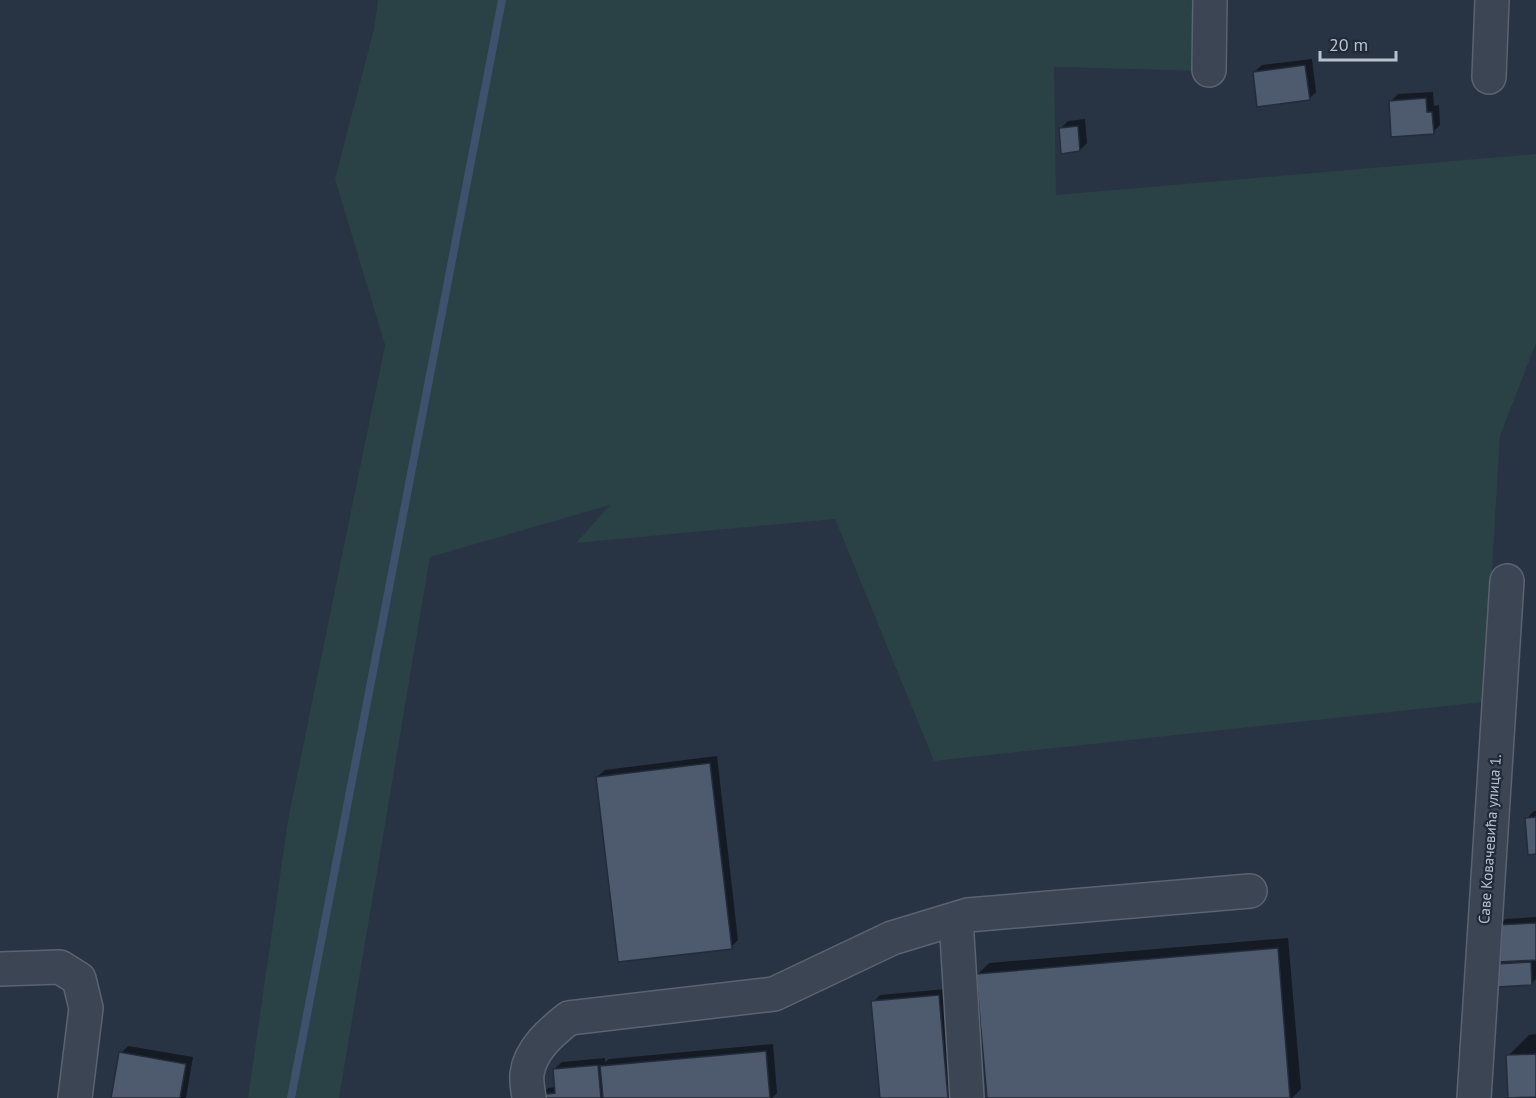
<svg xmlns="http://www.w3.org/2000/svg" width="1536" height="1098" font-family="'PT Sans',sans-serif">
<rect width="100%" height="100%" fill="#283344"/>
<path fill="#2a4145" d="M378,0H1207L1206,71L1054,67L1056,195L1536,154V343L1500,436L1484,702L934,761L835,519L576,543L610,505L430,557L339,1098H248L288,820L385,345L335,179L374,29Z"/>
<path fill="#0007" d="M1312,59L1316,92L1309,99L1254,72L1262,65Z
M1433,92L1434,106L1439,105L1440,125L1433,132L1391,101L1398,94Z
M1085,119L1087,143L1080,150L1060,129L1068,121Z
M717,756L738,940L731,947L597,777L605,770Z
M1534,811H1536V852L1526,819Z
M1536,917V979L1531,984L1497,965L1500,962L1498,926L1505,919Z
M1288,938L1301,1089L1292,1098H988L978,974L989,963Z
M946,989L956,1098H882L873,1002L880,995Z
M1536,1034V1095L1508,1056L1529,1035Z
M773,1044L777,1093L772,1098H541V1095L548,1088L556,1087L554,1069L562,1062L605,1058V1062L609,1059Z
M128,1046L193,1057L186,1098H113L121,1053Z"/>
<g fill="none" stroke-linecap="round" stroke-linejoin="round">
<path stroke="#3e516d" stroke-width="8" d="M291,1098L502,0"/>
</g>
<path fill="#4e5a6d" stroke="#232c3b" stroke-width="1.5" d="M1305,65L1310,100L1257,107L1253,72Z
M1426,98L1427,112H1432L1434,134L1391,137L1389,101Z
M1078,126L1080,151L1061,154L1059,128Z
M710,763L732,949L618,962L596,777Z
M1536,817V854L1528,855L1525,818Z
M1536,923V960L1498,962L1496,925Z
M1278,948L1290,1098H987L976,974Z
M1531,962L1532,985L1497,987L1496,964Z
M939,995L948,1098H880L871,1001Z
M766,1051L770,1098H603L600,1066Z
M119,1052L186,1064L180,1098H111Z
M1536,1054V1097L1508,1098L1506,1055Z
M598,1065L601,1098H540L539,1095L555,1093L553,1069Z"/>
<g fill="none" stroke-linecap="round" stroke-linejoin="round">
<defs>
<path id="minor" d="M1209,70L1210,0
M1489,77L1492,0
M956,919L967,1098
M0,969L60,967L79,979L86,1008L75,1098
M529,1098C528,1090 526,1082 527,1074C530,1050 551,1032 569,1018L774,994L892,938L968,915L1250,891
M1474,1098L1507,581"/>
</defs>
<use href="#minor" stroke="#5b6371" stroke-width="36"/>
<use href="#minor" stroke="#3c4553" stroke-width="33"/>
</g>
<g text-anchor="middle" stroke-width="4.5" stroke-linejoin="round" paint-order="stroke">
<g font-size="15" fill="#bac1cd" stroke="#202a39">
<text transform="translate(1490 839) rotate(-86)" y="5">Саве Ковачевића улица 1.</text>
</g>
</g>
<path d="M1320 51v9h76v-9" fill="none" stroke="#bac1cd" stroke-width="3"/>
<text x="1329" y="51" font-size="18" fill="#bac1cd" stroke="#202a39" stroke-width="4.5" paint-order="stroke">20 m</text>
</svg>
